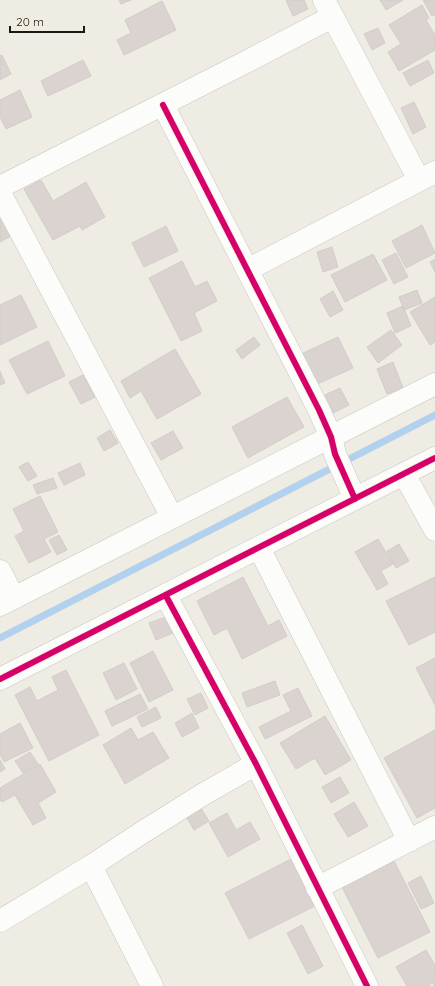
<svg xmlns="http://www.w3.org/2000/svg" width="435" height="986" font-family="Quicksand,sans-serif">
<rect width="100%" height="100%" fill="#eeece3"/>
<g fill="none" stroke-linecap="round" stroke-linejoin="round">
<path stroke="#b2d1ee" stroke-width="7" d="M0,638L435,415"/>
</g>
<path fill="#dbd3cf" stroke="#d1cdc9" d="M119,0H131L121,4Z
M286,0H304L308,9L293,16Z
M380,0H403L386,10Z
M423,0H435V15L432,16Z
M162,1L176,30L124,55L117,40L131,33L125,20Z
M422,5L429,18L426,20L435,35V50L399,71L388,52L401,44L389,25Z
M378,28L385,43L372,50L364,34Z
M2,55L11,74L0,80V56Z
M83,60L91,76L48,96L41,81Z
M428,60L434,73L410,86L403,73Z
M20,90L32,117L6,129L0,117V100Z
M414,102L426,127L413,134L401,108Z
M41,180L53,201L86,182L105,217L82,230L80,226L53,240L24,189Z
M0,215L11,236L0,242Z
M422,225L435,253L406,268L392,241Z
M166,226L178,251L144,267L132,243Z
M332,247L338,267L323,272L317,252Z
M396,253L408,277L394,284L382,260Z
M373,254L387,280L345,302L331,275Z
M435,259V272L430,262Z
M182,261L195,287L207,281L217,301L194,313L202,331L181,341L149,278Z
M417,290L422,303L404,310L399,297Z
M333,291L343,310L330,317L320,299Z
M21,295L37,327L0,345V305Z
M435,297V342L430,345L410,312Z
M403,306L411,326L395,333L387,313Z
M391,330L402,345L378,363L367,347Z
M254,337L260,345L242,359L236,350Z
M338,337L353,368L315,385L301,354Z
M48,341L65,376L27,394L9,360Z
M175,349L201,394L157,419L141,391L130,398L121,381Z
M393,362L403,388L387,394L377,369Z
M0,371L5,383L0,385Z
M83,375L95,397L81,404L69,382Z
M340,388L349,405L333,413L325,395Z
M287,397L304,427L248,458L232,427Z
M110,430L118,443L104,451L97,438Z
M173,431L183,448L161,460L151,443Z
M28,462L37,476L28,481L19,467Z
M80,463L85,475L64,485L58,473Z
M53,478L57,488L37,494L33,485Z
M40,496L58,532L44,539L51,552L29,563L15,536L24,531L13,509Z
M59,535L67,550L57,555L49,540Z
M378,539L393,564L381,571L388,584L377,590L355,552Z
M399,544L409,561L396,568L387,551Z
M243,577L268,626L279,620L287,636L242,659L227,628L214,635L197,601Z
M435,577V632L409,645L386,601Z
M166,617L173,633L156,640L149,623Z
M153,651L173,690L149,702L130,663Z
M435,658V705L416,668Z
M124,663L137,689L116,700L103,673Z
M66,670L99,735L49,761L15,695L30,687L37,701L58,690L52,677Z
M275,681L280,695L247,707L242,693Z
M298,688L312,716L265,739L259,727L291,711L283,695Z
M201,693L208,708L195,715L187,699Z
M140,694L148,709L112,726L105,711Z
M156,707L161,718L142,727L137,717Z
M192,713L199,728L182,737L175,723Z
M325,716L351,760L325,775L315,758L296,769L280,743Z
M20,723L33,748L4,762L0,754V734Z
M131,728L138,740L153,732L169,758L125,784L103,745Z
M435,730V808L417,818L384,758Z
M30,752L38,764L23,773L15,761Z
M0,760L5,769L0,772Z
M40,764L56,792L38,803L46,818L33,825L15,795L2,802L0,800V788Z
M340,777L349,793L331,803L322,787Z
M354,802L368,826L348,837L334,814Z
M199,805L209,821L194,830L184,813Z
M227,813L236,830L250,822L260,839L228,857L209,823Z
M291,859L315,906L249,939L225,893Z
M394,861L430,932L378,958L342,887Z
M421,876L434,903L421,909L408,883Z
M302,925L323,966L308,974L287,933Z
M426,950L435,965V986L432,983L428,986H407L396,967Z"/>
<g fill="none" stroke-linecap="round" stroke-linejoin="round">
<defs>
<path id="minor" d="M324,0L419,180
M163,105L319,410L331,437L335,454L355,499
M0,187L244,63L332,17
M0,193L172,517
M247,270L435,172
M404,474L435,530
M259,548L409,841
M0,571L14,598
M166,596L256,764L367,986
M0,605L435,384
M0,679L435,458
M91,866L152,986
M317,888L435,827
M0,921L91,866L143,832L202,795L256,764"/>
</defs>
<use href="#minor" stroke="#c9c8c1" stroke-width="23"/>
<use href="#minor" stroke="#fcfcfb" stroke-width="22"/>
<defs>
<path id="cycleway" d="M163,105L319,410L331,437L335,454L355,499
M166,596L256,764L367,986
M0,679L435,458"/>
</defs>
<use href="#cycleway" stroke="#f3efde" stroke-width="8"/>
<use href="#cycleway" stroke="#d6006c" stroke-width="6"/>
</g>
<path d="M10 26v6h74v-6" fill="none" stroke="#1a1812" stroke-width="2"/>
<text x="16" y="26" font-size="12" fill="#1a1812" stroke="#f3efde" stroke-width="3" paint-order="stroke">20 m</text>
</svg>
